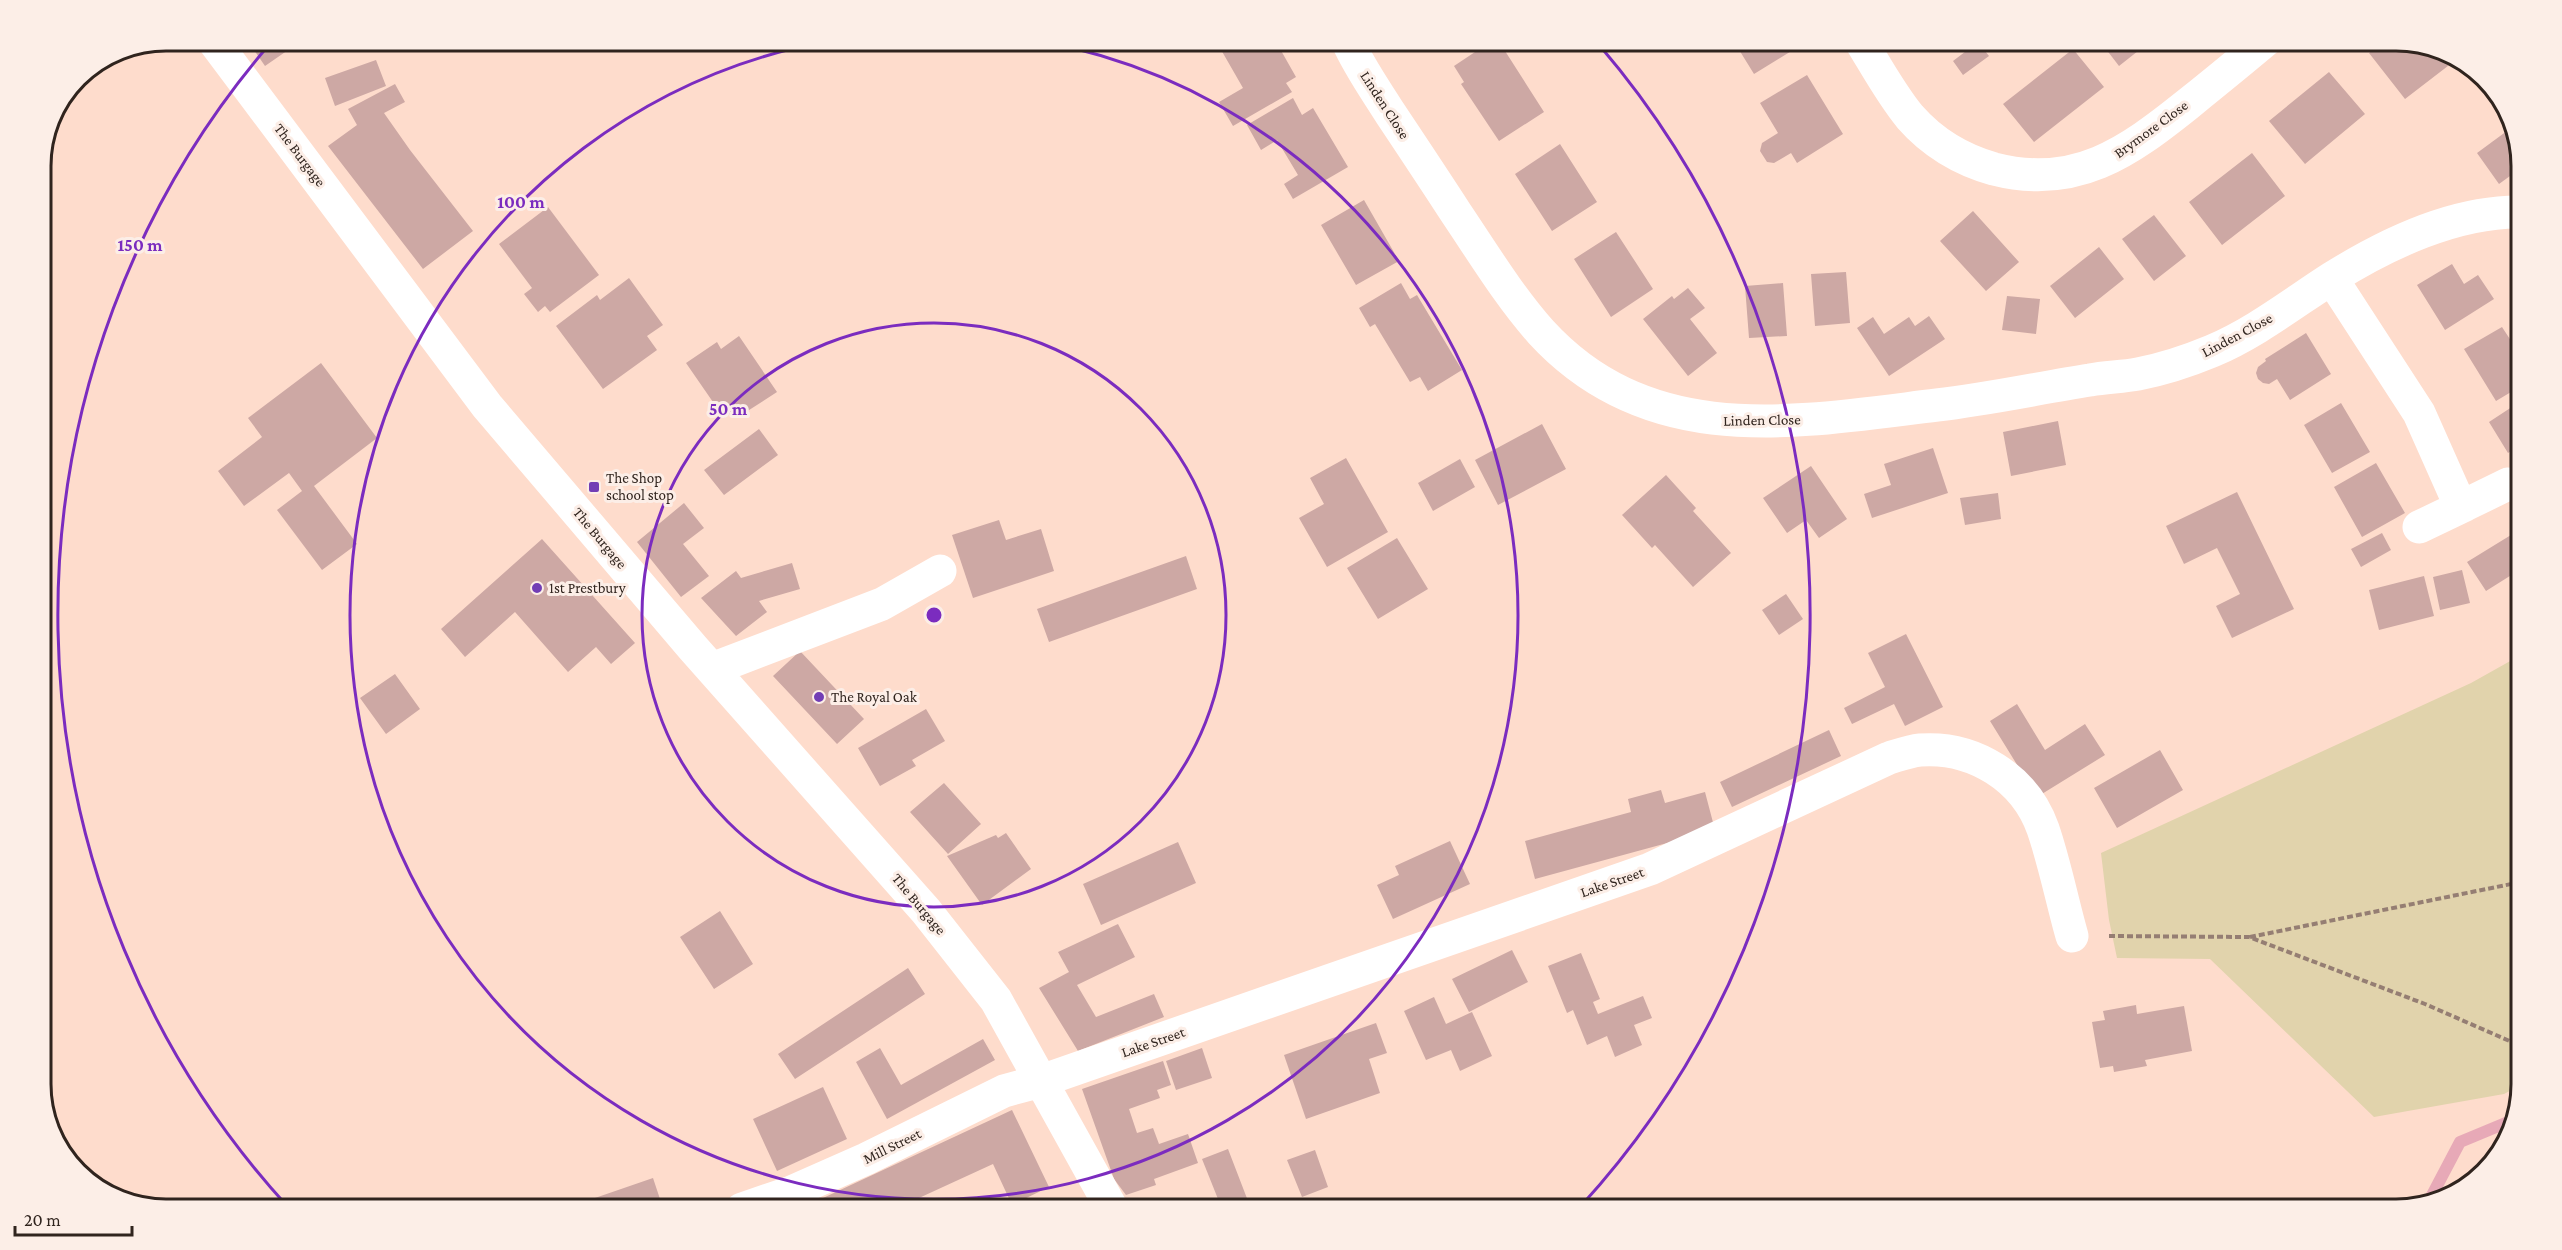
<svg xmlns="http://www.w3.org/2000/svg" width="2562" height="1250" font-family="'Crimson Pro',serif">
<rect width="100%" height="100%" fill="#fedccc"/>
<path fill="#e1d3ac" d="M2521,655V1085L2504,1094L2374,1117L2210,959L2117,958L2109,920L2101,853L2471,683Z"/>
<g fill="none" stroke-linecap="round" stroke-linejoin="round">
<path stroke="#e7a9b7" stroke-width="12" d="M2430,1199L2460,1142L2513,1120"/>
</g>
<path fill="#cda8a4" d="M247,40H287L291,48L265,66Z
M1275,40L1296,77L1286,83L1292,92L1233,126L1219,102L1243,88L1216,41Z
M1440,40H1463L1446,51Z
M1493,40H1498L1544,112L1499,141L1461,84L1464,82L1454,66Z
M1733,40H1794L1798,47L1754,74Z
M2099,40H2152L2119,66Z
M2386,40H2396L2451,53L2457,59L2405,99L2369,53Z
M1978,42L1989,56L1963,75L1953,61Z
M2073,49L2104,87L2034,142L2003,104Z
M376,60L386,86L335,106L325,78Z
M2329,72L2365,114L2305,164L2269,121Z
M1807,75L1843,134L1797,163L1791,153L1774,163L1767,162L1760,151L1762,143L1778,133L1760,103Z
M395,84L405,102L384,113L410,150L473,231L423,269L328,146L357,125L348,109Z
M1293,98L1302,115L1313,108L1348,167L1293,199L1284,184L1298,175L1277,140L1261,150L1247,125Z
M2511,128L2521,158V168L2499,184L2477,153Z
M1560,144L1597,202L1552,231L1515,174Z
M2252,153L2285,196L2222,245L2189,202Z
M1364,200L1399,261L1356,285L1321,225Z
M548,207L599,275L550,312L545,306L538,312L524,294L532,288L499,244Z
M1973,211L2019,262L1986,291L1940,241Z
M2154,215L2186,256L2154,281L2122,239Z
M1616,232L1653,289L1611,317L1574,259Z
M2099,247L2124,279L2075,318L2050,286Z
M2452,264L2464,284L2478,275L2494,299L2445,330L2417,285Z
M1846,272L1850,323L1815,326L1811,274Z
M629,278L663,325L647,336L657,350L603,389L556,326L597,295L600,300Z
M1401,283L1410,299L1417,295L1462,370L1428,391L1420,377L1410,382L1375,324L1370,327L1359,308Z
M1783,283L1787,336L1749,338L1745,286Z
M1688,288L1705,308L1690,319L1717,353L1688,376L1643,319L1672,296L1674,299Z
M2007,296L2040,299L2036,334L2002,330Z
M1929,316L1945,339L1889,376L1857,328L1873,317L1884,334L1909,317L1915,326Z
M2502,327L2521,356V386L2496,401L2464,349Z
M2306,333L2331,374L2290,400L2277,379L2269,384L2263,383L2258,379L2256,373L2258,367L2266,361L2265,359Z
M739,336L777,392L746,412L742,406L724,418L686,363L717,342L721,349Z
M321,363L377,438L314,486L357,544L322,570L277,510L302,491L289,473L244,506L218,471L262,437L248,418Z
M2521,401V445L2508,453L2489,422Z
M2341,403L2370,452L2332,473L2304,425Z
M2058,421L2066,465L2011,476L2003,432Z
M1542,424L1566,469L1498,505L1475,460Z
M759,429L778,455L724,495L704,470Z
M1933,448L1948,493L1872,518L1864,494L1891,485L1884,464Z
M1346,458L1388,532L1327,567L1299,518L1324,504L1310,478Z
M1460,459L1475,487L1433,511L1418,483Z
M2376,463L2405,513L2362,537L2334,487Z
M1811,466L1847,519L1819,538L1806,520L1787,533L1763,498Z
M1666,475L1696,508L1693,511L1731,553L1693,587L1655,545L1652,548L1622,515Z
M2237,492L2294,609L2232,638L2216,606L2240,594L2217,548L2184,564L2166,526Z
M1998,493L2001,519L1965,525L1960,498Z
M684,503L704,528L683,544L709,576L681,597L637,542Z
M999,520L1006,540L1041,529L1054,571L973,598L952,535Z
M2382,533L2391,550L2361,567L2351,549Z
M2511,535L2521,551V569L2486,591L2467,562Z
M1397,538L1428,589L1378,619L1347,568Z
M542,539L635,643L611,664L596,647L568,672L515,612L465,657L441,629Z
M1186,556L1197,589L1049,642L1037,609Z
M792,563L800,589L759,601L767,612L736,636L701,598L736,571L741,578Z
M2462,570L2470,603L2440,610L2433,577Z
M2424,576L2434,616L2379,630L2369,590Z
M1786,594L1803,619L1779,635L1762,610Z
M1906,634L1943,707L1905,726L1894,704L1852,724L1844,708L1885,687L1868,653Z
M800,651L864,719L837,744L773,676Z
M395,674L420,709L386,734L360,698Z
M2017,704L2045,750L2085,724L2105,755L2037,797L1990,721Z
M926,709L945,741L912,760L916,766L880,786L858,748Z
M1829,730L1841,756L1732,807L1720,782Z
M2160,750L2183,790L2117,828L2094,788Z
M944,783L981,824L948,854L910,812Z
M1661,790L1665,803L1705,792L1715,830L1535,879L1525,841L1631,812L1628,799Z
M1006,833L1031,869L982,905L947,856L996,835L998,838Z
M1450,841L1470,884L1393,919L1377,885L1399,875L1395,866Z
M1178,842L1196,883L1101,925L1083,884Z
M720,911L753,964L714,989L680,937Z
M1118,924L1135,957L1077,985L1096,1017L1154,994L1164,1017L1078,1051L1039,988L1069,972L1058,952Z
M1512,950L1528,982L1469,1012L1452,979Z
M1581,953L1600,999L1593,1002L1598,1014L1643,996L1652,1018L1634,1025L1642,1045L1615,1057L1607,1036L1587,1045L1573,1010L1567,1013L1548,966Z
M908,968L925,994L795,1079L778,1054Z
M1434,997L1446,1024L1472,1012L1492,1056L1460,1071L1451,1050L1426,1060L1404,1011Z
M2136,1005L2137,1014L2184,1006L2192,1051L2145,1060L2147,1066L2114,1072L2113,1066L2100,1068L2092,1022L2105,1020L2103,1011Z
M1376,1023L1387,1053L1369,1059L1380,1093L1306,1119L1284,1055Z
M983,1039L995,1060L887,1119L856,1062L880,1048L901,1085Z
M1202,1048L1212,1078L1176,1090L1166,1061Z
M1163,1061L1171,1085L1157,1090L1160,1098L1129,1109L1137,1133L1153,1128L1159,1144L1188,1134L1198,1163L1154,1179L1156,1185L1126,1195L1114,1179L1082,1089Z
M823,1087L847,1139L777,1171L753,1119Z
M1012,1110L1049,1187L1012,1205L993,1164L895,1209H828L823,1198Z
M1228,1149L1248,1201L1222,1209L1202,1159Z
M1315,1150L1328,1187L1302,1197L1287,1160Z
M653,1178L661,1202L640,1209H563Z"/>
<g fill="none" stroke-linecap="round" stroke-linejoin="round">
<path stroke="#957e73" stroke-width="4" stroke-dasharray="6 3" stroke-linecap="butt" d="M2109,936L2249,937L2425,1004L2521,1046
M2250,937L2521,882"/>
<path stroke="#fff" stroke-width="33" d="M213,40L487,406L693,648L926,911L996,1000L1112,1209
M1347,40C1359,67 1375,89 1390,113C1412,146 1434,179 1456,213C1483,253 1509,296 1541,332C1650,451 1797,422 1937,405C1989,399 2039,388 2090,380C2106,377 2122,377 2138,374C2164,369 2188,361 2212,351C2255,333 2293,303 2332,278C2386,244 2456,211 2521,212
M1860,40C1876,66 1891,94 1910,117C1932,142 1962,160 1994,169C2076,190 2128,152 2188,104C2214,83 2240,62 2266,40
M2332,279L2419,413L2455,494L2465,505L2419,527
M2465,505L2508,484
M712,669L882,604L940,571
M742,1209L789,1193L866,1159L1004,1091L1041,1081L1650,869L1889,758C1899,755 1910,751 1920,750C1974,746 2025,778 2043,829C2055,864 2062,901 2072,936"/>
</g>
<g fill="none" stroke="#7b2cbf" stroke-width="3">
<circle cx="934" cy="615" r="292"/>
<path d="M1040 41A584 584 0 1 1 828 41"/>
<path d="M288 1207A876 876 0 0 1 268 46M1600 46A876 876 0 0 1 1580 1207"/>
</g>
<g fill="#723eb5" stroke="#fceee7" stroke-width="2">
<rect x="588" y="481" width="12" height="12" rx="3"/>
<circle cx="537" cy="588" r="6"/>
<circle cx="819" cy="697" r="6"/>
</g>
<g text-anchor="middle" stroke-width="6" stroke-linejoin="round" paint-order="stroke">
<g font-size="15" fill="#30241e" stroke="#fceee7">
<text transform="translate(1385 105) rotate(57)" y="5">Linden Close</text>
<text transform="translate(2151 129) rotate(-36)" y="5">Brymore Close</text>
<text transform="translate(300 155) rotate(53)" y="5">The Burgage</text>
<text transform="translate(2237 335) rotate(-28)" y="5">Linden Close</text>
<text transform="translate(1762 420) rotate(-1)" y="5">Linden Close</text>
<text transform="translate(600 538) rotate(50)" y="5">The Burgage</text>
<text transform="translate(1612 882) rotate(-19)" y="5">Lake Street</text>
<text transform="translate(919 904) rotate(50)" y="5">The Burgage</text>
<text transform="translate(1153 1042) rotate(-19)" y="5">Lake Street</text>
<text transform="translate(892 1146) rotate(-26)" y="5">Mill Street</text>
</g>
<g font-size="15" fill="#30241e" stroke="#fceee7" text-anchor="start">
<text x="606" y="483">The Shop<tspan x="606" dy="17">school stop</tspan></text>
<text x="549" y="593">1st Prestbury</text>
<text x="831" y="702">The Royal Oak</text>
</g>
</g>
<path d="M0 0H2562V1250H0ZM166 51H2396A115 115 0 0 1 2511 166V1084A115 115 0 0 1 2396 1199H166A115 115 0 0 1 51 1084V166A115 115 0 0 1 166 51Z" fill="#fceee7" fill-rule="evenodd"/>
<path fill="none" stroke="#30241e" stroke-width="3" d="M166 51H2396A115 115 0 0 1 2511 166V1084A115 115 0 0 1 2396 1199H166A115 115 0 0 1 51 1084V166A115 115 0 0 1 166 51Z"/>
<circle cx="934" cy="615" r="9" fill="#7b2cbf" stroke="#fceee7" stroke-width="3"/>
<g font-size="18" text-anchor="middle" font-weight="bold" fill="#7b2cbf" stroke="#fceee7" stroke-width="6" stroke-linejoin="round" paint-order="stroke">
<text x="521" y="208">100 m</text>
<text x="140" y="251">150 m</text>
<text x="728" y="415">50 m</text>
</g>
<path d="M15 1226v9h117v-9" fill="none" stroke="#30241e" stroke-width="3"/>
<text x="24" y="1226" font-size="18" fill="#30241e" stroke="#fceee7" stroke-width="4.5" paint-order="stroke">20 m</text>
</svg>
